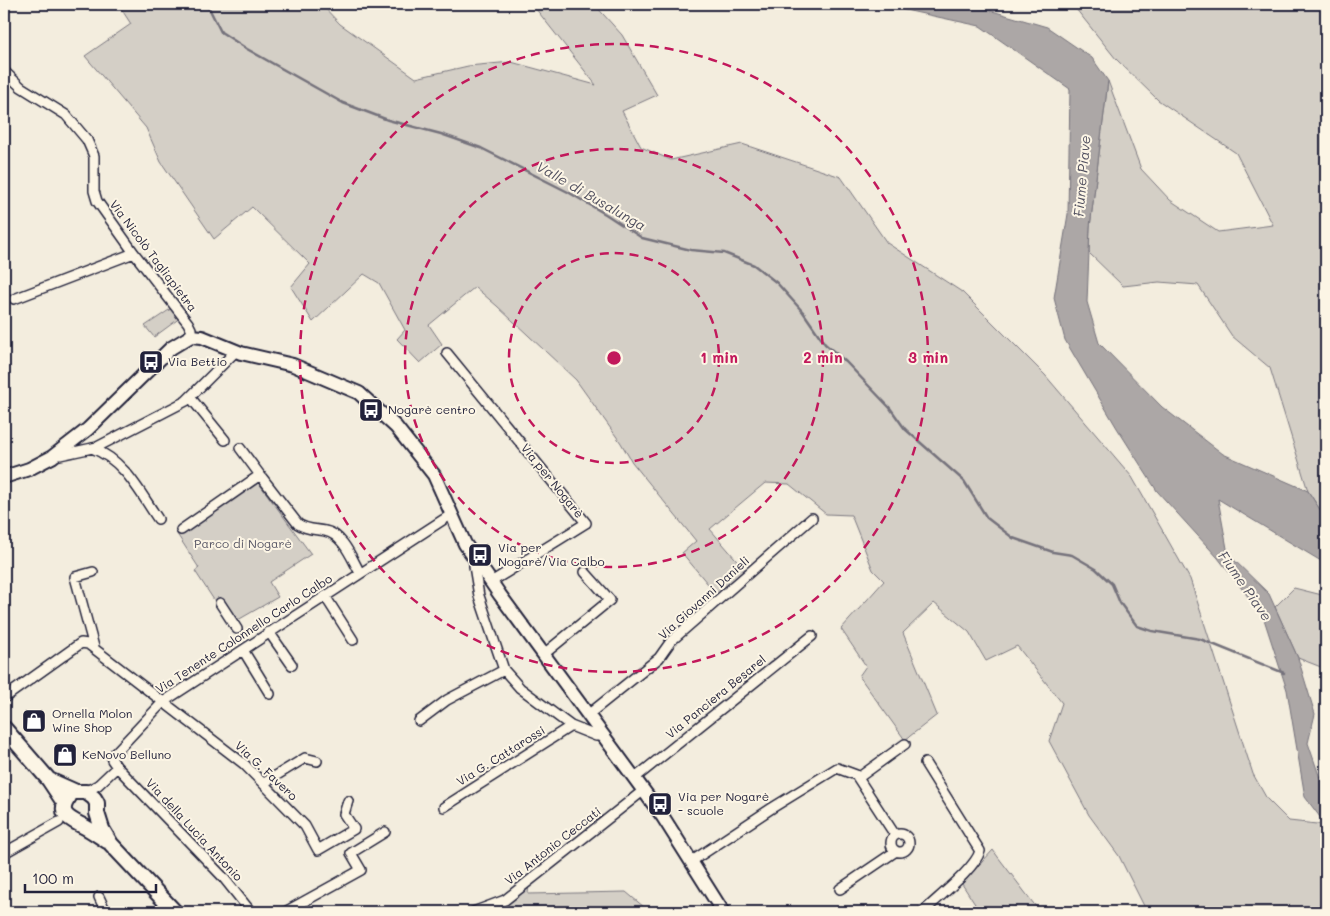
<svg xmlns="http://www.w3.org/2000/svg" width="1330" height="916" font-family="Mali,sans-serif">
<rect width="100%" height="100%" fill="#f3edde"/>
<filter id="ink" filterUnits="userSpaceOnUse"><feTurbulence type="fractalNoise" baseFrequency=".02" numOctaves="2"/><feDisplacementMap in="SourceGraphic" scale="10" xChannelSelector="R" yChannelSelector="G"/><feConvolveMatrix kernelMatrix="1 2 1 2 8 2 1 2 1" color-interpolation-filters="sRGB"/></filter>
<g filter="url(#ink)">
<path fill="#d4cfc6" stroke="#7b7880" d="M118,4H321L340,24L416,78L468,66L511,62L596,85L532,4H594L622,35L657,95L622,111L641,147L671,160L742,144L841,177L887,243L962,292L1045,375L1132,477L1190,579L1253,774L1267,799L1289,821L1326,825V912H1147L1119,856L1089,815L1049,741L1062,703L1017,646L986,661L969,632L934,603L903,633L937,715L905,740L859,676L866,666L841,629L884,581L873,570L851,515L826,514L789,484L765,483L710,529L747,572L718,596L682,553L696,541L632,462L621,443L576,380L497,306L475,287L429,325L442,344L420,363L397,339L405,330L379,283L364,274L313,322L291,287L310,264L252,207L214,239L161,162L146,128L85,56L131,24Z
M1072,4H1326V519L1308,491L1270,368L1232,336L1198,285L1159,282L1123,286L1089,253L1090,227L1108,81L1141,169L1170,200L1218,232L1273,225L1236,153L1158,100L1116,59Z
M175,306L184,315L154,337L145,326Z
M255,478L311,554L269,582L278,597L231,624V626L195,571L199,568L177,534Z
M1294,588L1326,596V669L1298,658L1275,607Z
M993,850L998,857L1040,912H980L962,884Z
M529,883L528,894L626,892L650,912H467L495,903Z"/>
<path fill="#aca7a6" stroke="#75727b" d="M785,4H968L1047,27L1092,58L1108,81L1090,227L1087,302L1099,343L1162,407L1223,454L1308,491L1326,519V564L1218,499L1228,554L1269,594L1298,658L1315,714L1308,743L1323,787L1326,789V825L1305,797L1287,690L1263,616L1218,558L1157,491L1117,428L1065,340L1054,298L1068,214L1070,89L980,26L877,4Z"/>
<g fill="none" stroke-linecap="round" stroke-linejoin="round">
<path stroke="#75727b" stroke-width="2.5" d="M207,4L221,32L247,49L343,103L388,120L441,134L481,148L568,192L607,215L642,238L691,250L724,253L754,265L777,283L803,312L825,344L846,362L890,408L905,429L964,481L987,518L1013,538L1053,552L1072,555L1096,569L1112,584L1120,603L1137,626L1152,631L1200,639L1284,673"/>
<defs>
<path id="street" d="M4,71L21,87L66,115L87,140L94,156V191L97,201L134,253L188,323L191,329V336
M14,299L134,253
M447,353L586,523L491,582
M190,397L225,440
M92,448C125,461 139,491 158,519
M240,448L260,475
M58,453L60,455L97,447L186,401L236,351
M181,530L260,475L298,524C307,530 316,529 325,531C343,534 352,559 360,573
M476,561L474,566L479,596L504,670L520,688L571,726L596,736H605
M93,572L75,577L94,647
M325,596L353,640
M220,603L237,629
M269,632L292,665
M243,650L270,694
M544,654L610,600L585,572
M4,698L81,643L88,644L244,764L305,826L318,850L354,829L344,814L348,801
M589,714L659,658L671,641L812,518
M419,721L447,700L504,670
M117,767L223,877L251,912
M635,778L812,636
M858,778L905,744
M264,783L305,758L317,761
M85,792L98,785L117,767L112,760V756L163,702L452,514
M444,807L571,726
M891 843a9 9 0 1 1 18 0a9 9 0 1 1-18 0Z
M4,853L59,822
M692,861L772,808L837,768L856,775L895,835
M840,889L896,851
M99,897L106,912
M285,912L361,870L351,853L385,832
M473,912L505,900L644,790
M923,912C937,898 975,869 980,851L925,763"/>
<path id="secondary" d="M4,477L29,469L52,457L88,429L171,348L191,336L202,337L241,353L293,365L359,393L396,427L434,475L465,544L500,595L663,817L723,912"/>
<path id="primary" d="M4,728L49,780L65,804
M49,780L76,792H86L94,798L97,803V813L102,829L111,844L175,912
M69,797C56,814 70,819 83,826C91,830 99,836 107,841"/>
</defs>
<use href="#street" stroke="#22223b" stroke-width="12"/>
<use href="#secondary" stroke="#22223b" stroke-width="16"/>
<use href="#primary" stroke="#22223b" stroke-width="18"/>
<use href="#street" stroke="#fcf5e5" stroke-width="9"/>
<use href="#secondary" stroke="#fcf5e5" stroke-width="12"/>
<use href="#primary" stroke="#fcf5e5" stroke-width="14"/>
</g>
</g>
<g fill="none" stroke="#c2185b" stroke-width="2.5" stroke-dasharray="9 6">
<circle cx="614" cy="358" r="105"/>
<circle cx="614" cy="358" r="209"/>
<circle cx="614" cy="358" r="314"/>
</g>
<defs>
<symbol id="bus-square" viewBox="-11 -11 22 22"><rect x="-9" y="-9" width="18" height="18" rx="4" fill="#22223b" stroke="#fcf5e5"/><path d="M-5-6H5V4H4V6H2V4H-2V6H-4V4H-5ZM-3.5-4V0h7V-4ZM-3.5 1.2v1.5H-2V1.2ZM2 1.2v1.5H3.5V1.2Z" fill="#fff"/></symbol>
<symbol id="shop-square" viewBox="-11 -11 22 22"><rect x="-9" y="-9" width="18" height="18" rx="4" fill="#22223b" stroke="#fcf5e5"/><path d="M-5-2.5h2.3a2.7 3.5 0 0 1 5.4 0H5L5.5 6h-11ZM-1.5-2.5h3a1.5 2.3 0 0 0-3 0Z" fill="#fff"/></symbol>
</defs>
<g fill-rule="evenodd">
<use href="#bus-square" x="137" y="348" width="28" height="28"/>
<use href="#bus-square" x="357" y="396" width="28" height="28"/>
<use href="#bus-square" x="466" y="541" width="28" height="28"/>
<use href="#shop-square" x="20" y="707" width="28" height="28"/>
<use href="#shop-square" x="51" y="741" width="28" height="28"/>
<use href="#bus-square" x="646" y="790" width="28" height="28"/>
</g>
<g text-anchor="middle" stroke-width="4" stroke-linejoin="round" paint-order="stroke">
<g font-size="12" fill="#22223b" stroke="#fcf5e5">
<text transform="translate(153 256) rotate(53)" y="4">Via Nicolò Tagliapietra</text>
<text transform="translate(552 481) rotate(51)" y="4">Via per Nogarè</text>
<text transform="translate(704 598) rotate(-42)" y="4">Via Giovanni Danieli</text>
<text transform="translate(244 634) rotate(-33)" y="4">Via Tenente Colonnello Carlo Calbo</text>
<text transform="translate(716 697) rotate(-39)" y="4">Via Panciera Besarel</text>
<text transform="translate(501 756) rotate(-32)" y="4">Via G. Cattarossi</text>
<text transform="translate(266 771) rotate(43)" y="4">Via G. Favero</text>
<text transform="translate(194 830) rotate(47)" y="4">Via della Lucia Antonio</text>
<text transform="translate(553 846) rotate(-38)" y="4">Via Antonio Ceccati</text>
</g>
<g font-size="12" fill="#22223b" stroke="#fcf5e5" text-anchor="start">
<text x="168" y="366">Via Bettio</text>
<text x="388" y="414">Nogarè centro</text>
<text x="498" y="552">Via per<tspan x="498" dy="14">Nogarè/Via Calbo</tspan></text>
<text x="52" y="718">Ornella Molon<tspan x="52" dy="14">Wine Shop</tspan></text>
<text x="82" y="759">KeNovo Belluno</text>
<text x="678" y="801">Via per Nogarè<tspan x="678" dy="14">- scuole</tspan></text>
</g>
<g font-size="12" fill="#575665" stroke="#fcf5e5">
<text x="243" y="548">Parco di Nogarè</text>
</g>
<g font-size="14" font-style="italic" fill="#525160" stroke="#fcf5e5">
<text transform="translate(1082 176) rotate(-85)" y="5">Fiume Piave</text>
<text transform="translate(591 196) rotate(30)" y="5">Valle di Busalunga</text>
<text transform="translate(1245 586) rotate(55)" y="5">Fiume Piave</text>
</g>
</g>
<circle cx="614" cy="358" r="8" fill="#c2185b" stroke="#fcf5e5" stroke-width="2.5"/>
<g font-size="15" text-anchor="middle" font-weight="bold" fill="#c2185b" stroke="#fcf5e5" stroke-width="4" stroke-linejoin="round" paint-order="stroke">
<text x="719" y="363">1 min</text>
<text x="823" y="363">2 min</text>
<text x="928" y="363">3 min</text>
</g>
<rect width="1330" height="916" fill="none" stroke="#fcf5e5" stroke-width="20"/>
<rect x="10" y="10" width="1310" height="896" fill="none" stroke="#22223b" stroke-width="2" filter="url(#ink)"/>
<path d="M25 884v8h131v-8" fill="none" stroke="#22223b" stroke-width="2.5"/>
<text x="32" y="884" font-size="15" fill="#22223b" stroke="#fcf5e5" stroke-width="4" paint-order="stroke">100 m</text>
</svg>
